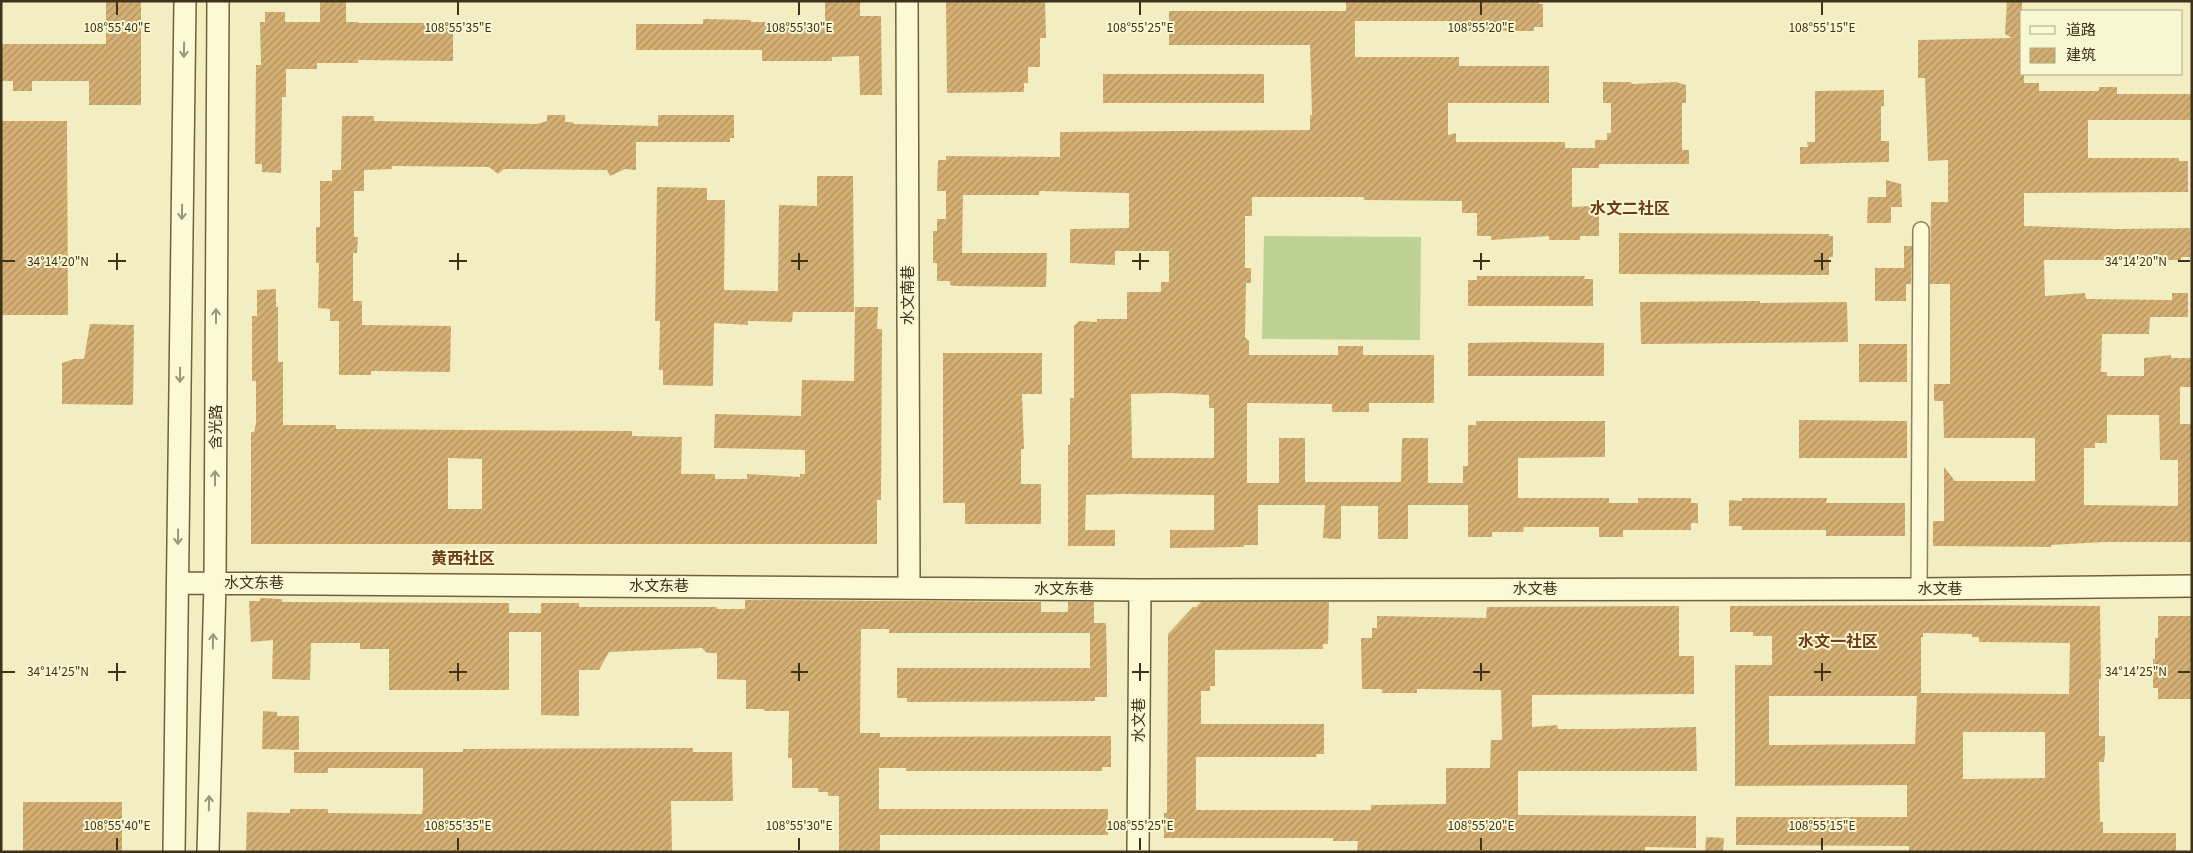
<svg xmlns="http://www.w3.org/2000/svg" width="2193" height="853" font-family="Georgia,'Noto Sans SC',serif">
<defs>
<pattern id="building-hatch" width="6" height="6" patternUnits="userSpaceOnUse" patternTransform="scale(1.25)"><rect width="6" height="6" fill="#d5b074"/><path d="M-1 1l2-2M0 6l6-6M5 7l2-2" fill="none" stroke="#ae905e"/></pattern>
</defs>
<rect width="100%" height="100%" fill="#f3eec2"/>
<path fill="#bed294" d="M1264,236L1421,237L1420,340L1262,339Z"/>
<path fill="url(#building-hatch)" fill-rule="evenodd" d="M106,1H141V105H89V81H32V91H13V81H1V44H106Z
M320,1H346V22H358V23H453V61L358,60V63H317V69H286V97H282V103L281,173L262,172V164H255L256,65H261L260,22H265V12H285V22H320Z
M825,1H860V16H881L882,95H860L859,56L832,57V61H762V50H636V24H703V19L751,20V22H825Z
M946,1H1045L1046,38H1040V67H1028V83H1024V92L947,93Z
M1346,1H1539V4H1543V27H1534V31H1466V27H1456V21H1355V57H1459V66H1549V103H1448V135L1456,133V142H1565V148H1595V140H1607V133H1611V103H1603V82H1631L1632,84L1676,82L1686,85V103H1682V150H1689V164H1599V168H1572V207L1593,206V215H1599V236H1580V240H1549V236L1491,240V236H1477V213H1462V201L1364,200V197H1252V216H1245V268H1251V283H1246L1245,337L1249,341V355H1338V346H1363V355H1434V403H1369V412H1332V404L1247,403V483H1279V438H1305V482H1401L1402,438H1428V483H1463V466H1468V425H1476V421H1605V457L1518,458V498H1609V503H1638V498H1691V503H1698V523H1691V530H1623V537H1599V527H1524L1523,532H1492V537H1468V505H1408V539H1378V506H1341V539H1334L1323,538L1325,505H1258V545H1244V547L1170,548V530H1214V495L1121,494L1086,495L1085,530H1115V546H1068V445H1070V398H1074V326L1079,321L1097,322V319H1127V292H1161V282H1169V251H1115V265L1070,263V229L1129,228V193L1039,191V195H963L962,253H1047L1046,287L955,286L950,285V281H937V263H933V231H937V219H946V191H937L938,160H946V156L1060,157V132L1310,130V115H1312L1310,45H1169V11H1346ZM1170,393L1209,395V408H1214V458H1132L1131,394Z
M2007,1H2022V74H2024V83H2039V91H2099V87H2117V94H2192V120H2088V158H2179V161H2188V192L2024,193V226L2117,229L2190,228V257H2181V260H2044L2045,296L2085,293L2086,299L2172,300V293H2188V317H2150L2149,334H2102L2101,372H2107V376H2144V358L2171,355V358H2192V387H2180V424H2192V542H2103L2051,545V547L1933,546V521H1944V467L1955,481H2035V438H1944L1943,401H1934V384H1950V284H1930L1931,202H1948V160L1928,161L1925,78H1918V40L2012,38L2005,34ZM2107,415H2159L2160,460H2178V506L2084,505V448H2095V443H2107Z
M1103,74H1264V103H1103Z
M1884,90V106H1881V141H1889V162L1800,164V147H1808L1807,142H1815V91Z
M547,115H565V122H572L574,124L658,126V115H734V138H730V142H636V170L625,169L610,176L607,170L504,169L498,174L489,167L392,166V169L364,170V191H354V237H358L357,253H353V301H362V325L451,326L450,372L371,371V375H339V321H330V309L318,308L319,263H316V227H320V181H332V170H341L342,116H374V121L537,124L547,121Z
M1,121H67L68,315H1Z
M817,176H853L854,312H793L792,322L748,321V325L714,323L713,386L663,385V370H659L660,321H655L657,187L707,188V200H725L724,290L778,291L779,205L817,206Z
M1886,180L1901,184L1902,207H1891V223H1867L1868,197H1886Z
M1619,233L1829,234V236H1833V257H1829V275L1619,274Z
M1904,246H1912L1911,284H1906V301H1875V268H1904Z
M1477,276H1585L1584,279H1593V306H1468V280H1477Z
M276,289V307H278V362H283V425H336V429L632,431V436L682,437L681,474H715V479H747V474L800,477V474H805V450L714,448L715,414L801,416L802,380L854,381L855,307H878L877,329H882L881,500H877V544H251V432H254L256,423V381H252V316H257V290ZM448,458L482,459V509H448Z
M1760,301V303L1847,302L1848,342L1641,344L1640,302Z
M90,324L134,325L133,405L62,404V363L74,359H84Z
M1524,342L1604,343V376H1468V343Z
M1859,344H1907V382H1859Z
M943,353H1042V394H1022L1024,449H1021V484H1041V524H965V503H943Z
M1799,420L1907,421V458H1799Z
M1742,498H1827L1826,503H1905V536H1826V530H1742V526H1729V500L1742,501Z
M260,598L282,599V602L509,603V613H541V603H579V607H717V609H745V600L1041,602V612H1068V602H1094V623H1106L1107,667V697H1095V701L907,702V698H897V668H1090V633H889V629H861L860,733H880V737L1111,736V767H1102V771H906V768H879V809H1108V835H880V852H839V796H828V792H818V788H792V758H788L789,711H764V709H746V680L717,679V653H707L702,648L609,652L599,670H579V716L541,715V632H509V690H389V649H360V643H311L310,680L272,679L273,640L251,642L249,601H260Z
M1201,602H1329L1328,644H1323V649L1215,650V686H1210V691H1201V724H1324V754H1316V757H1196V810H1371V805L1446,804V768H1490L1491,740H1502L1501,690L1417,689V693H1382V689H1362L1361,638H1372V628H1377V616L1486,618L1487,607L1679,606V656H1694V694L1532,695V727L1557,725L1558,729H1609L1696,727L1697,771H1518V815L1696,816V848L1645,847V852H1357L1358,841H1333V838H1164V813H1167L1168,634L1193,607H1196Z
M1972,605L2100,606L2101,679H2099V736H2105V753L2104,762H2099L2100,822H2103V833H2176V852H1909V846L1736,845V817H1907V785L1735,786V665H1772V636H1753V632H1730V606ZM1923,633L1972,634V637H1979V642L2070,643L2069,694L1921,693V637H1923ZM1769,696H1917L1915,744L1769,745ZM1963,732H2045V778L1963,779Z
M2158,616H2192V699H2158V688H2153V659H2155V638H2158Z
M263,711L277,712V716H299V750L262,749Z
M693,748V752H732L733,801H671L672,852H246L247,812L290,813V809H328V813L422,814V810H423V768H328V773H294V752H463V749Z
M23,802H122V852H23Z
M1706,837L1724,838L1723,852H1705Z"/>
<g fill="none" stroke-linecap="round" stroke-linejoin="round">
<defs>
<path id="street" d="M1919,589L1921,230"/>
<path id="secondary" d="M907,1L909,588
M178,583L1140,590L1919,589L2192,586
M174,852L185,1
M208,852L215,583L218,1
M1138,852L1140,590"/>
</defs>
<use href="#street" stroke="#8f8057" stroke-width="18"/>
<use href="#secondary" stroke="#71613a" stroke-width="24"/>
<use href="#street" stroke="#fcf9d6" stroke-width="15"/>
<use href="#secondary" stroke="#fcf9d6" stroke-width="21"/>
</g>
<defs><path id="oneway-shaft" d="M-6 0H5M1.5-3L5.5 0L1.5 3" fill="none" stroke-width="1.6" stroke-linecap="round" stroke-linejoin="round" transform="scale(1.25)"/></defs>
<g stroke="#9c9679">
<use href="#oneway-shaft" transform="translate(184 50) rotate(91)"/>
<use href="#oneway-shaft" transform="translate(182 212) rotate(91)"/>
<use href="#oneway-shaft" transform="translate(216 316) rotate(-90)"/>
<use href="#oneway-shaft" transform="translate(180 375) rotate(91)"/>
<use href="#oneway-shaft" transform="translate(215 478) rotate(-90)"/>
<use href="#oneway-shaft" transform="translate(178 537) rotate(91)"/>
<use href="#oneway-shaft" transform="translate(213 641) rotate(-89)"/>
<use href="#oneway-shaft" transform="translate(209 803) rotate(-89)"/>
</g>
<path fill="none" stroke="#3d331c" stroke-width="2" d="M117,2V15M458,2V15M799,2V15M1140,2V15M1481,2V15M1822,2V15M117,253V270M458,253V270M799,253V270M1140,253V270M1481,253V270M1822,253V270M2,261H15M108,261H126M449,261H467M791,261H808M1132,261H1149M1473,261H1490M1814,261H1831M2178,261H2190M117,663V681M458,663V681M799,663V681M1140,663V681M1481,663V681M1822,663V681M2,672H15M108,672H126M449,672H467M791,672H808M1132,672H1149M1473,672H1490M1814,672H1831M2178,672H2190M117,838V850M458,838V850M799,838V850M1140,838V850M1481,838V850M1822,838V850"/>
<g text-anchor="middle" stroke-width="4" stroke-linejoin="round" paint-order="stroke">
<g font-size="15" fill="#3d331c" stroke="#f9f6d2">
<text transform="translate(908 295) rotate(-90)" y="5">水文南巷</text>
<text transform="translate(216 427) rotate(-90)" y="5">含光路</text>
<text x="254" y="588">水文东巷</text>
<text x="659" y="591">水文东巷</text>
<text x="1064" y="594">水文东巷</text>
<text x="1535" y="594">水文巷</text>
<text x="1940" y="594">水文巷</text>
<text transform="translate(1139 720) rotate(-90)" y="5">水文巷</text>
</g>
<g font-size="16" font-weight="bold" fill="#6e3c17" stroke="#f9f6d2">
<text x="1630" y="214">水文二社区</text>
<text x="463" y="564">黄西社区</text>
<text x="1838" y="647">水文一社区</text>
</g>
</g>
<g font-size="12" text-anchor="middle" fill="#3d331c" stroke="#f9f6d2" stroke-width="4" stroke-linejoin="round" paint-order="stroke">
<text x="117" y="32">108°55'40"E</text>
<text x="458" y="32">108°55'35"E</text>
<text x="799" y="32">108°55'30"E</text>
<text x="1140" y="32">108°55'25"E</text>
<text x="1481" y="32">108°55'20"E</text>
<text x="1822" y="32">108°55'15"E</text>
<text x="2136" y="266">34°14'20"N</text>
<text x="58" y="266">34°14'20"N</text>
<text x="2136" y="676">34°14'25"N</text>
<text x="58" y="676">34°14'25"N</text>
<text x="117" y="830">108°55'40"E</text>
<text x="458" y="830">108°55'35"E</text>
<text x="799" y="830">108°55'30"E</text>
<text x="1140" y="830">108°55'25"E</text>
<text x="1481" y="830">108°55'20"E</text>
<text x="1822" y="830">108°55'15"E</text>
</g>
<rect width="2193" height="853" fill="none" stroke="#3d331c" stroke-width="5"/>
<rect x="2020" y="10" width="162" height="65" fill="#f9f6d2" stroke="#aea889"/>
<rect x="2030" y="26" width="25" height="8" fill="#fcf9d6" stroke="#aea889"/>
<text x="2066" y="35" font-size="15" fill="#3d331c">道路</text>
<rect x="2030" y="48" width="25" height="15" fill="url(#building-hatch)" stroke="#aea889"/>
<text x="2066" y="60" font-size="15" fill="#3d331c">建筑</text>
</svg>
